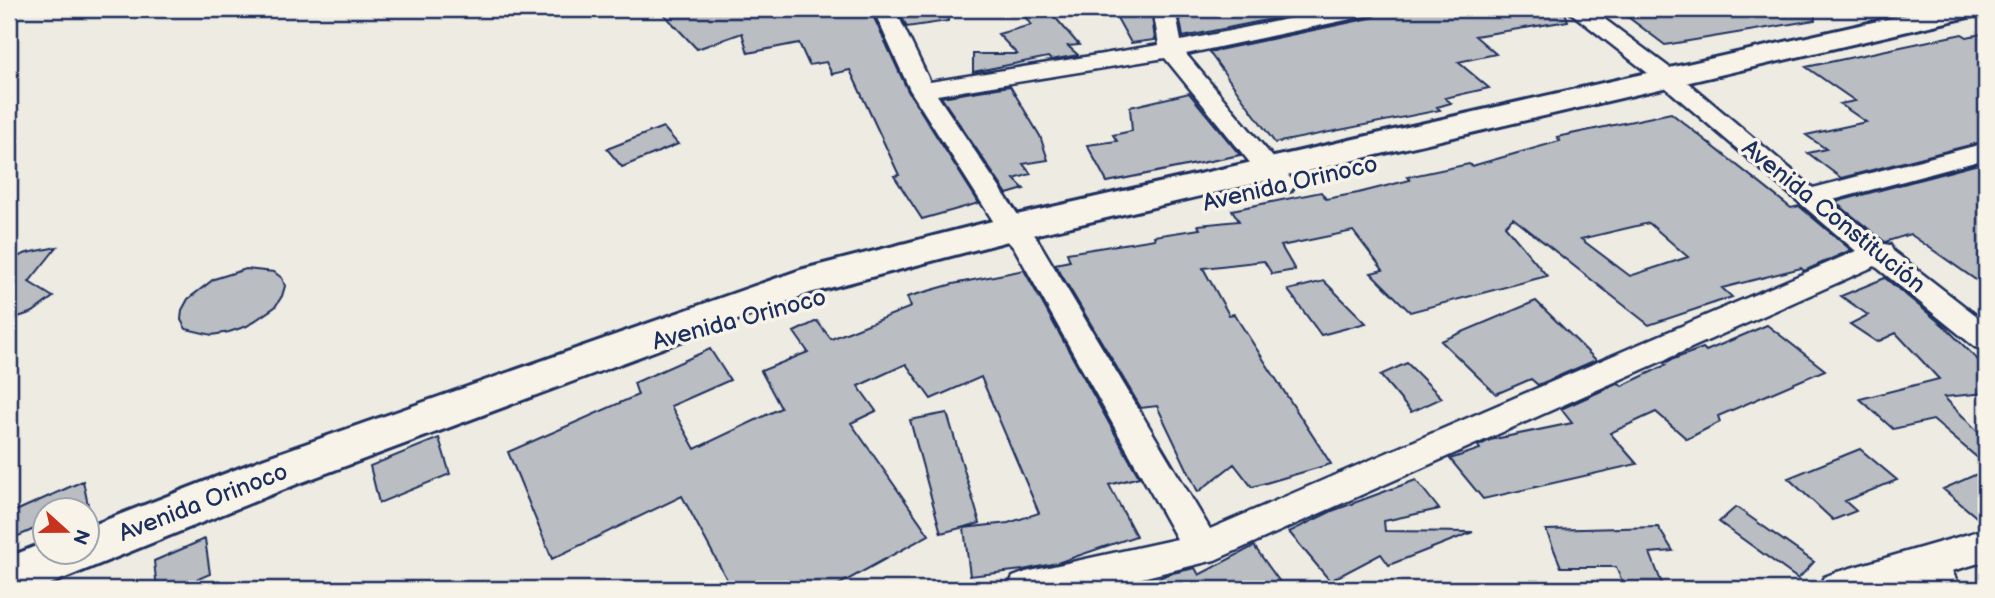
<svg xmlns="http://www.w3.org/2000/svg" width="1995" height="598" font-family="'Balsamiq Sans',sans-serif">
<rect width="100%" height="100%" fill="#eeebe2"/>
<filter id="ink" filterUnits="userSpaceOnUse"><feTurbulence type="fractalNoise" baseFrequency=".0143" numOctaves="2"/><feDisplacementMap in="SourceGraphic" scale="14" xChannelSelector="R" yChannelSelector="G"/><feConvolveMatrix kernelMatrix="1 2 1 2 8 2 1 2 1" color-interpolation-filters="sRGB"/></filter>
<g filter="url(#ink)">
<path fill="#babdc2" stroke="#1b2f5e" stroke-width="2" fill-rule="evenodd" d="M659,9H870L908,91L979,203L922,219L894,176L899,175L850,70L832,74L826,62L809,65L799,43L748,53L742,33L697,49Z
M898,9H947L948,21L907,27Z
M1048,9L1079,45L1068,46L1078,55L1051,60L1048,57L973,72V54H1017L998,34L1031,25L1023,14Z
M1112,9H1151L1155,40L1131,43Z
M1178,9H1296L1301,13L1183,37Z
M1390,9H1460L1469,15L1491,9H1564L1568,21L1475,36L1496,54L1458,62L1489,88L1445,98L1451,103L1437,107L1440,110L1275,143L1209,52L1366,19L1374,17L1378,11Z
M1655,9H1814L1815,20L1665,45L1624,14Z
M1986,33V141L1841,178L1808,153L1826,149L1806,135L1866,122L1840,104L1855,101L1806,67L1962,34L1967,37Z
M1010,86L1040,136L1048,160L1023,164L1031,174L1014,179L1024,189L1007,194L941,97Z
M1189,93L1240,155L1107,182L1087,145L1117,141L1113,135L1132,131L1130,107Z
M1671,113L1791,208L1799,206L1851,250L1804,271L1801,268L1722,288L1732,297L1649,325L1513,218L1505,226L1547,276L1410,312L1371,273L1383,270L1353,231L1281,246L1295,270L1272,274L1264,261L1203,268L1229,315L1234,314L1331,464L1252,487L1234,464L1198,492L1157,406L1141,408L1055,264L1070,261L1067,253L1155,239L1154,236L1200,229L1198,225L1239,221L1232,210L1321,192L1326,199L1358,193L1410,180L1407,177L1469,164L1472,166L1560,141L1557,137ZM1649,223L1688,257L1630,276L1581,239Z
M663,127L678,144L622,167L607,149Z
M1986,162V287L1910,234L1885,242L1835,202Z
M57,247L29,282L53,297L33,312L9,320V260L27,253Z
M246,269L274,272L282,278L285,286L282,296L275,307L247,326L229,332L212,335L186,329L181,320L182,310L188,299L214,279Z
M1024,270L1139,477L1109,485L1136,536L1057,563L1023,570L970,576L964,528L1008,523L1039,513L981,377L931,399L906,364L858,386L876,411L851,423L929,535L831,589H732L682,496L552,559L508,452L638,395L634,383L710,349L730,380L671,406L695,449L781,408L761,371L808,352L794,332L817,321L831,339L911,307L907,297L953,284Z
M1885,278L1944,326L1986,368V393L1944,397L1986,440V465L1933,420L1893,429L1860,399L1939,379L1896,333L1877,342L1850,324L1868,315L1841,296Z
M1324,281L1366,323L1321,335L1288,290Z
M1536,301L1596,360L1538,385L1531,379L1496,394L1441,341Z
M1767,325L1825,370L1718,416L1720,422L1687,439L1656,412L1610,433L1637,464L1483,499L1450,459L1480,449L1478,446L1490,440L1572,423L1561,409L1619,383L1622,386L1666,365L1664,363L1671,360L1703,348L1706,351Z
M1407,363L1442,398L1411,412L1380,375Z
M947,413L980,523L941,533L910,420Z
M439,438L450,474L379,503L370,466Z
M1860,449L1897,480L1845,501L1856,511L1833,520L1788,478Z
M1986,470V525L1943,489Z
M1416,480L1439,509L1384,521L1385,531L1473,532L1389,565L1381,554L1330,581L1289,532L1332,511Z
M83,481L88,505L76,510H46V524L9,540V514Z
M1736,507L1814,562L1798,579L1719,522Z
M1658,527L1673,551L1650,553L1664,589H1625L1616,567H1561L1546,530Z
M205,539L210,574L175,589H157L154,561Z
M1254,546L1285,589H1134L1168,574L1195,568L1199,575Z"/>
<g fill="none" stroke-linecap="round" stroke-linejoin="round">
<defs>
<path id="street" d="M873,9H895L930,82L1159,45L1153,9H1175L1181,41L1335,9H1376L1373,14L1365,16L1186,54L1291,179L1295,185L1291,191L1282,193L1273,191L1165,58L937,95L1022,221L1036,237L1210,529L1856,251L1658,81L1566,9H1591L1674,71L1813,188L1986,143V159L1829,201L1884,244L1890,245L1893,251L1986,323V350L1975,347L1875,266L1215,560L1097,589H1007L1013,577L1026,572L1177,539L1015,249L1002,235L910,90Z
M1986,529V561L1952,571L1961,589H1923L1918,581L1892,589H1818L1824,577L1837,572Z"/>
<path id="secondary" d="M1931,9H1982L1978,15L1968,17L1012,240L810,293L297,484L38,589H9V557L46,542V552H88V527L265,458L800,270L1012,216Z"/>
</defs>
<use href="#street" stroke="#1b2f5e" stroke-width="5"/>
<use href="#secondary" stroke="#1b2f5e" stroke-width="6"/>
<use href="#street" fill="#f7f3e8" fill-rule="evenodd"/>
<use href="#secondary" fill="#f7f3e8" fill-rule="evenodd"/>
</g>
</g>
<g text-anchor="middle" stroke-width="7" stroke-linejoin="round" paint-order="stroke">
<g font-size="24" fill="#1b2f5e" stroke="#f7f3e8">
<text transform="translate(1290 183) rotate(-13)" y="8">Avenida Orinoco</text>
<text transform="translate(1834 216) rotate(39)" y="8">Avenida Constitución</text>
<text transform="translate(739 319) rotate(-15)" y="8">Avenida Orinoco</text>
<text transform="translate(203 502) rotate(-21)" y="8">Avenida Orinoco</text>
</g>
</g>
<rect width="1995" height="598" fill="none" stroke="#f7f3e8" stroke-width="35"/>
<rect x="18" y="18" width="1960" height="563" fill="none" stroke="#1b2f5e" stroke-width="2.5" filter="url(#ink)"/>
<g transform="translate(66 531) rotate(111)"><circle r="33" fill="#f7f3e8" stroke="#9fa5b1" stroke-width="2"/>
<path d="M0-5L12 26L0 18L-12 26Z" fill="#c8321e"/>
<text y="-10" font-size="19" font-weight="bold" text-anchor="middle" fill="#1b2f5e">N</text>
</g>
</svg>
